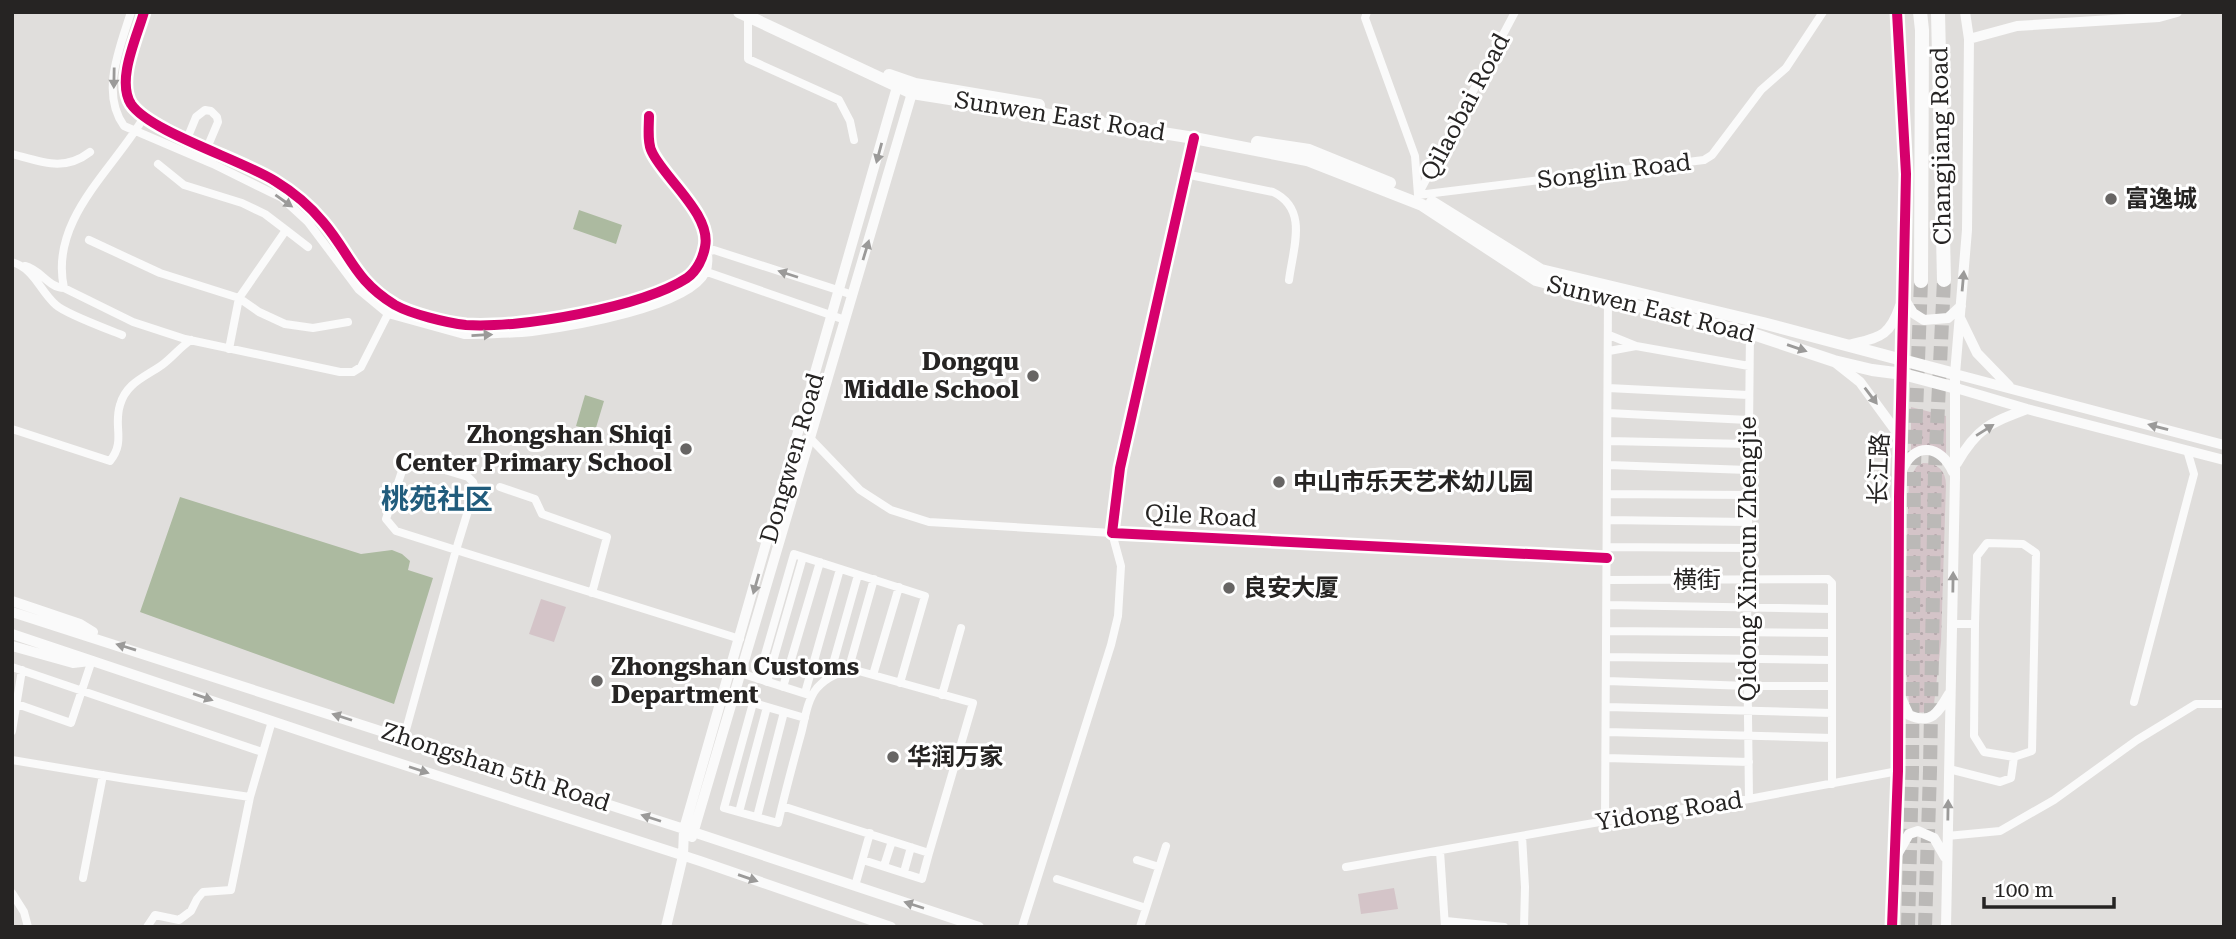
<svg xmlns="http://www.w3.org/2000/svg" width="2236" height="939" font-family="'Roboto Serif','Noto Sans SC',serif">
<defs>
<pattern id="grass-dots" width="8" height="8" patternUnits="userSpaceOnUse" patternTransform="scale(1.75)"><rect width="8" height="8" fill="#d4c4c8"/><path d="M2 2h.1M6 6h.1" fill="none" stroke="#b6a8ac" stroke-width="1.8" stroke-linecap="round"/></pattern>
</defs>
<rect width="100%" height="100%" fill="#e0dedc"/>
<path fill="url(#grass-dots)" d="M1911,407L1946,416V455L1929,445L1919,447L1911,452Z
M1923,463C1938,463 1946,471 1946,485L1941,642L1934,704C1930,712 1922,715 1914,710L1909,702L1904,644L1909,479L1917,466Z"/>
<path fill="#d4c4c8" d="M541,599L566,607L554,642L529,634Z
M1394,888L1398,909L1361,914L1358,894Z"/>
<path fill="#acbaa0" d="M579,210L622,225L616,244L573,229Z
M585,395L604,401L595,431L576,426Z
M180,497L361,554L392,550L402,554L410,561L408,570L433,578L394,704L140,612Z"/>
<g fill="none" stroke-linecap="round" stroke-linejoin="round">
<path stroke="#bbb9b7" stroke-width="14" stroke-dasharray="14 7" stroke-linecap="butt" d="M1908,927L1912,771L1914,466L1921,281
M1925,927L1930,771L1935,470L1944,280"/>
<path stroke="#fafafa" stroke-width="8" d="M131,12C120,47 100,93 124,126L213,164L282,198L308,222L359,290L388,314L464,335H473C493,334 513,334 532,332C570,327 689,308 706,272C710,264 708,254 707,245
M144,12C137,37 116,80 131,104C150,132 242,160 275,181C293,192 309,205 323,222C351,255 354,280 395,305C411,314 447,323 466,325C520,329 642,307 687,278C697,271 703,258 705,247C712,215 664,178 652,152C647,143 649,126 649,116
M1367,12L1365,18L1415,156L1418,195L1704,160L1712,155L1761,90L1786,68L1823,12
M748,17V59L839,100L850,121L854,140
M144,117C113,170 49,220 64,288L133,322L185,339L340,372H353L361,367L393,304
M1194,138L1120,468L1112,533L1607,558
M187,139L196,117L205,110L211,111L217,117L218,122L207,148
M12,154C42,162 64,172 90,152
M158,164L184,185L242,203L265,214L286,230L239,298L229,349
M1185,174L1273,192C1309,209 1293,248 1289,280
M1419,193L1515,12
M286,230L308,247
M89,240L160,273L239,298L259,312L285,324L313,328L348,322
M706,252L714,250L853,295
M12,262C35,269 39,290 56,305C66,314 107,329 122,335
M25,266C41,270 49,288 64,288
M703,268L707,272L845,320
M1609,335L1636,346
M1609,351L1636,346L1749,366
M1608,388L1748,395
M1608,413L1748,420
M12,429L110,461C126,441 113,427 120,405C126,383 145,377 162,365C173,357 180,347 191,340
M810,438L860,490L891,510L929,522L1112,533L1121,566L1118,616L1111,645L1022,927
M1608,441L1748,444
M425,464L468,477L473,482L475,488L456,550L740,639
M1608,465L1748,470
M500,487L535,499L542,514L607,537L592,593
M1608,494L1748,495
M1607,520L1748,522
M1607,547L1748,548
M1607,580L1828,579L1832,583V784
M1607,605L1832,609
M1952,624H1975L1977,556L1987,543L2023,544L2036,553L2032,751L2014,757L1984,752L1974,736L1975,624
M1607,631L1832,633
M1607,657L1832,660
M12,667L262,752
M848,671L874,579
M740,673L809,695
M873,675L899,587
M829,678L858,575
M758,679L794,554L925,596L900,683
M1607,681L1748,686H1832
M767,682L803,557
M783,687L820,562
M805,693L840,569
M942,695L961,628
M733,697L805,718
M2134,702L2194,474L2187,450
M753,703L724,808L778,823C785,793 793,763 801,734C805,719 807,700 817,688C827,677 841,671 855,670L973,703L929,853L782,806
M17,704L71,723L92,660
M1607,707L1832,713
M12,731L22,670
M1607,732L1832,738
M404,737L456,550L396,531L386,519L406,459
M1606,758L1749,762
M12,760L126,779L250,797
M1949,769L2000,782L2011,778L2014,757
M1749,799L1747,633L1750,330
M739,812L767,707
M757,817L784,712
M1605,821L1608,296
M1522,836L1525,887L1524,927
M1947,836L2000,831L2054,800L2137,740L2196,704H2224
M1440,851L1445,927
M863,860L922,879L929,853
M1137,860L1159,867
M884,866L892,841
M1346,867L1605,821L1749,799L1898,771
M904,872L911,847
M83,878L103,775
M1057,879L1146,908
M855,886L870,833
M12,893L24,912L28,927
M1446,921L1504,927
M147,927L155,915L179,920L191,911L197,899L203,892L231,890L250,797L272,721
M1140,927L1166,846"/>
<path stroke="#fafafa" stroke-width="10" d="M1969,39L2017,26L2159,17L2177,12
M1903,297L1913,313L1924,320L1948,318L1961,306
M1960,318L1977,353L2009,386
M1849,345C1879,337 1889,338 1900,306
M1836,363L1860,382L1901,438
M1955,374L2224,445
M1956,388L2027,409L2224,460
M1957,463C1977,428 1990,423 2027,409
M1902,470C1915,441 1941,445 1953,472
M12,601L80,624L93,632
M12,612L684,829L979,927
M12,634L349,747L700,861L891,927
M12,646L73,663L90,661
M1900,696L1909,715C1931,725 1938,713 1949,694
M692,837L912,93
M1898,853L1909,834L1918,831L1934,838L1945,857
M666,927L683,856L684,829L897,87
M1892,927L1898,771L1899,497L1906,174L1897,12
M1946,927L1955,478V374L1967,230L1969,39L1965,12"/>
<path stroke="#fafafa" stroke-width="12" d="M739,12L912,93L1194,138L1307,160L1422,205L1536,280L1608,299L1750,333L1834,361L1872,370L1903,374L1956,388
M889,75L915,84L1039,105
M1257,142L1309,150L1390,183
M1432,202L1541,270L1763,323L1955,374"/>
<path stroke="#fafafa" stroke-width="14" d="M1920,12L1922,30L1921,281
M1938,12L1944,280"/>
<defs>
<path id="cycleway" d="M144,12C137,37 116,80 131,104C150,132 242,160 275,181C293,192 309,205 323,222C351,255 354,280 395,305C411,314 447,323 466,325C520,329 642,307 687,278C697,271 703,258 705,247C712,215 664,178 652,152C647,143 649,126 649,116
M1194,138L1120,468L1112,533L1607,558
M1892,927L1898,771L1899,497L1906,174L1897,12"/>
</defs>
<use href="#cycleway" stroke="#fff" stroke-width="15"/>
<use href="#cycleway" stroke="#d6006c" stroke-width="10"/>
</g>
<defs><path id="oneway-solid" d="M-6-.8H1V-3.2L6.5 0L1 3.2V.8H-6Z" transform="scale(1.75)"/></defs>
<g fill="#9b9a99">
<use href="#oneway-solid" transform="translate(114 78) rotate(91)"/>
<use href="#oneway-solid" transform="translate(879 153) rotate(105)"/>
<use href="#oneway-solid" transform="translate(284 201) rotate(35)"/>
<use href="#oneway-solid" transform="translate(866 250) rotate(-73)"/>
<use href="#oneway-solid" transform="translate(788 274) rotate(-162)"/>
<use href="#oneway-solid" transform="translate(1963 281) rotate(-85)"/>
<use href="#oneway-solid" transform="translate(482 335) rotate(-3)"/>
<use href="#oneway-solid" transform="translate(1797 348) rotate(19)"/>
<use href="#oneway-solid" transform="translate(1871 396) rotate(53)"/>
<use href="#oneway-solid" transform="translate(2158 427) rotate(-165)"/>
<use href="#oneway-solid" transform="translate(1985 430) rotate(-32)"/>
<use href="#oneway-solid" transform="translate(1953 582) rotate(-89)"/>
<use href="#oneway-solid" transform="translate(756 584) rotate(106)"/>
<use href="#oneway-solid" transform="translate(126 647) rotate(-163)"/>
<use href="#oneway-solid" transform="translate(203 697) rotate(19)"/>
<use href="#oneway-solid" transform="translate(342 717) rotate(-162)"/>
<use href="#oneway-solid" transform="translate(419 770) rotate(18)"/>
<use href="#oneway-solid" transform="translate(1948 810) rotate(-89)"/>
<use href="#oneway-solid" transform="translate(651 818) rotate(-162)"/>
<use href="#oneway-solid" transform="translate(748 878) rotate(19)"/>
<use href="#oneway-solid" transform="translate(914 905) rotate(-162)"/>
</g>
<g fill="#676564" stroke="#fff" stroke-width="2.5">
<circle cx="2111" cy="199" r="7"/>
<circle cx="1033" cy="376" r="7"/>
<circle cx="686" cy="449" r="7"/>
<circle cx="1279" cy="482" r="7"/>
<circle cx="1229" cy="588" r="7"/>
<circle cx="597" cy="681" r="7"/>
<circle cx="893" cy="757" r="7"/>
</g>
<g text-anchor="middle" stroke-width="6" stroke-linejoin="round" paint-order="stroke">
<g font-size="24" fill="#262423" stroke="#fff">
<text transform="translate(1465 107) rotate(-62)" y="8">Qilaobai Road</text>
<text transform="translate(1060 116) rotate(9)" y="8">Sunwen East Road</text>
<text transform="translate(1941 146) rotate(-91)" y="8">Changjiang Road</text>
<text transform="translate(1614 171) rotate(-7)" y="8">Songlin Road</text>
<text transform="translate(1651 309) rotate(14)" y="8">Sunwen East Road</text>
<text transform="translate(792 458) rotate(-74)" y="8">Dongwen Road</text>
<text transform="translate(1879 469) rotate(-88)" y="8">长江路</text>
<text transform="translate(1201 516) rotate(3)" y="8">Qile Road</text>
<text transform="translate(1748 559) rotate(-90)" y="8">Qidong Xincun Zhengjie</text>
<text x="1697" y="588">横街</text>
<text transform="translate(496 767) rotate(18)" y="8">Zhongshan 5th Road</text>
<text transform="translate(1669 811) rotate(-9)" y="8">Yidong Road</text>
</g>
<g font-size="24" font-weight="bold" fill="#262423" stroke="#fff" text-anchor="start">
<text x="2125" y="207">富逸城</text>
<text x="1019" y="370" text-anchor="end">Dongqu<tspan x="1019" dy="28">Middle School</tspan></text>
<text x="672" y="443" text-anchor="end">Zhongshan Shiqi<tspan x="672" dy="28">Center Primary School</tspan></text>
<text x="1293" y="490">中山市乐天艺术幼儿园</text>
<text x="1243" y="596">良安大厦</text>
<text x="611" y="675">Zhongshan Customs<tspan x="611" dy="28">Department</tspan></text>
<text x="907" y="765">华润万家</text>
</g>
<g font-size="28" font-weight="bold" fill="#215c7c" stroke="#fff">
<text x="437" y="509">桃苑社区</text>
</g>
</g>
<rect width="2236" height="939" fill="none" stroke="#262423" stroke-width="28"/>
<path d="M1984 897v10h130v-10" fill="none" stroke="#262423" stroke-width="3.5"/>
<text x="1994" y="897" font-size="21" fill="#262423" stroke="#ffffff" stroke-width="5" paint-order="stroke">100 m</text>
</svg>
